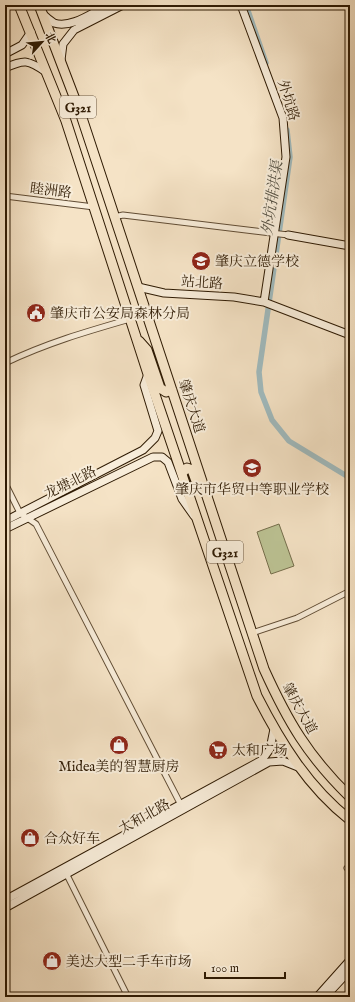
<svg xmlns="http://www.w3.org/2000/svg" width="355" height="1002" font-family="'IM FELL English','Noto Serif SC',serif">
<rect width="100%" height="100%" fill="#f5e3c6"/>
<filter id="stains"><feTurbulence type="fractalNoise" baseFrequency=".005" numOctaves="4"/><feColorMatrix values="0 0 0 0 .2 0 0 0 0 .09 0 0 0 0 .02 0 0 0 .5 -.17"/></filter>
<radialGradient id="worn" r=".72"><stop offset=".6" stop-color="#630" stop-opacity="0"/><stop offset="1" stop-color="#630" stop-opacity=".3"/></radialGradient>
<path fill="#bcc394" stroke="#756e4c" d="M279,524L294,566L271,574L257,532Z"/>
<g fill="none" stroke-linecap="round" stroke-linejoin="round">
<path stroke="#a0bbbf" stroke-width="5.5" d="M246,5L266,63
M287,130L290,157L259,372L261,392L272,420L289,441L350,478"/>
<defs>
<path id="street" d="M5,196L94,207
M114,217L123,215L288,235
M5,363C47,343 85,332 130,319
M5,483L20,513L36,524L182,807
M252,633L297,618L350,591
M347,868L350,871
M66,873L128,997"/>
<path id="secondary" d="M241,5L283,118L286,157L264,302
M44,15C47,18 51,21 54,23C71,29 93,12 108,5
M5,54L22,45L31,32
M61,60L63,44L74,30L123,5
M5,68C25,59 28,60 46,72
M288,235L350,246
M138,287L164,293L234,297L264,302L350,335
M5,521L143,450L155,438L158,431L144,385L148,374
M5,529L153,457H162L168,462L182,499L194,516
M5,900L262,760L270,749L274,729
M5,908L269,762L283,761L298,767
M317,997L350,960
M325,997L350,970"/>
<path id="highway" d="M19,5L66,121L148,374L257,696C281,743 308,787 350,820
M39,5L81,115L264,669C288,722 308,756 350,797
M139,341L147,350L160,388L166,392L172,390
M182,473L187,468L192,470L196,481"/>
</defs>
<use href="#street" stroke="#604c34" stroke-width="7"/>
<use href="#secondary" stroke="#2e1a03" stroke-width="9"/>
<use href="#highway" stroke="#2e1a03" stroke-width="11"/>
<use href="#street" stroke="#f8edda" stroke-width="5"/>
<use href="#secondary" stroke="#f8edda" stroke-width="7"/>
<use href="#highway" stroke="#f5e3c6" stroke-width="9"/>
</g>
<defs>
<symbol id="school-disc" viewBox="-11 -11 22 22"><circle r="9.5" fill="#8f2418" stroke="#f8edda"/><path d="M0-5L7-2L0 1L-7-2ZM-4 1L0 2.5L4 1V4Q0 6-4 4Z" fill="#fff"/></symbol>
<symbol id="civic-disc" viewBox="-11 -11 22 22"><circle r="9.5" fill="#8f2418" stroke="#f8edda"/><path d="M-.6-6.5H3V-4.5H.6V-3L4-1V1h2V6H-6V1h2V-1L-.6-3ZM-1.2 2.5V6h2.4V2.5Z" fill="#fff"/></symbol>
<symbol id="shop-disc" viewBox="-11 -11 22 22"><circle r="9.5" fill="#8f2418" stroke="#f8edda"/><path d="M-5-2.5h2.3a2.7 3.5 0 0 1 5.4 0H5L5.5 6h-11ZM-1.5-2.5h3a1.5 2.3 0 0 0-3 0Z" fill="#fff"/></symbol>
<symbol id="supermarket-disc" viewBox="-11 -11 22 22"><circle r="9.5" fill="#8f2418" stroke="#f8edda"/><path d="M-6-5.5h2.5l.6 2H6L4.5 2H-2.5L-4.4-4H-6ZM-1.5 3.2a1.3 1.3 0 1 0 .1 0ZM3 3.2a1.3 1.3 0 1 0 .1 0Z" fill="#fff"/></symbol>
</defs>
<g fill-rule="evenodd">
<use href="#school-disc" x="190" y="250" width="22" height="22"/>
<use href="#civic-disc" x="25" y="302" width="22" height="22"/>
<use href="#school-disc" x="241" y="457" width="22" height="22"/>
<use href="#shop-disc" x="108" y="734" width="22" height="22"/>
<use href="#supermarket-disc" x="207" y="739" width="22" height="22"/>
<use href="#shop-disc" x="19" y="827" width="22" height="22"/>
<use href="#shop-disc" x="41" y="950" width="22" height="22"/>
</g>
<g text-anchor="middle" stroke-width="4" stroke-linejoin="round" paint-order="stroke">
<g fill="#f8edda" stroke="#6b5944" stroke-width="1">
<rect x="60" y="96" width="36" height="22" rx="3"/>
<rect x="207" y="541" width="36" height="22" rx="3"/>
</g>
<g font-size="13" font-weight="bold" fill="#2e1a03">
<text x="78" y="112">G321</text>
<text x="225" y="557">G321</text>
</g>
<g font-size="14" fill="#2e1a03" stroke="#f8edda">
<text transform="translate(289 100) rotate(73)" y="5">外坑路</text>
<text transform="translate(51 190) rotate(7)" y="5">睦洲路</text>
<text transform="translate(202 282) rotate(4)" y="5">站北路</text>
<text transform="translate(192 406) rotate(72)" y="5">肇庆大道</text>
<text transform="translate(70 482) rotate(-26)" y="5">龙塘北路</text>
<text transform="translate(300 708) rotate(61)" y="5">肇庆大道</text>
<text transform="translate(144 816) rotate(-29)" y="5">太和北路</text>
</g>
<g font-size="14" fill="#2e1a03" stroke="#f8edda" text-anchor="start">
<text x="215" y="266">肇庆立德学校</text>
<text x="50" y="318">肇庆市公安局森林分局</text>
<text x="252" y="494" text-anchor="middle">肇庆市华贸中等职业学校</text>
<text x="232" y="755">太和广场</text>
<text x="119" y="771" text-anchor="middle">Midea美的智慧厨房</text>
<text x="44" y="843">合众好车</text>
<text x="66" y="966">美达大型二手车市场</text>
</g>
<g font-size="15" font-style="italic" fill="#565245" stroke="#f8edda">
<text transform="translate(272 198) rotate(-82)" y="5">外坑排洪渠</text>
</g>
</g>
<rect width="355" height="1002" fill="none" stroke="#f5e3c6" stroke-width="20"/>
<rect x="6" y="6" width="343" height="990" fill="none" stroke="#2e1a03" stroke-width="2"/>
<rect x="10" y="10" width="335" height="982" fill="none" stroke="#2e1a03"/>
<g transform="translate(42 42) rotate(63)" stroke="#f8edda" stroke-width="3" paint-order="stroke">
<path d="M0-3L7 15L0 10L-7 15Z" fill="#2e1a03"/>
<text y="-6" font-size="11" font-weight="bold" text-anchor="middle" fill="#2e1a03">北</text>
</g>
<path d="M205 972v6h80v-6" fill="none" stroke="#2e1a03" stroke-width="2"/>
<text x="211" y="972" font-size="12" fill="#2e1a03" stroke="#f8edda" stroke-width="3" paint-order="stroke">100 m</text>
<rect width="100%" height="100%" filter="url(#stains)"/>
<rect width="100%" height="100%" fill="url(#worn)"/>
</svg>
